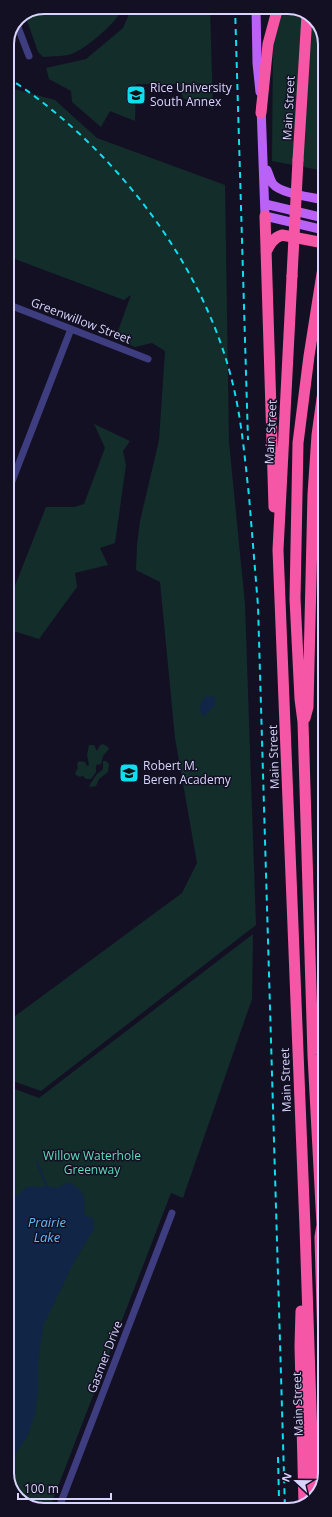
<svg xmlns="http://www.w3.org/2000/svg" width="332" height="1517" font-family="'Open Sans',sans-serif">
<rect width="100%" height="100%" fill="#131023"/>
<path fill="#132d2b" d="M44,7H124C116,23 90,45 74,53C65,57 52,56 43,57L38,52L25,15Z
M132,7H210L213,109L183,98L179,84H136L135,121L110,111L101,127L72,102L71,91L49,79L46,68L86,59L123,28Z
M278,7H292L314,18L324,37V171L272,161L273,45Z
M7,87L55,100L97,138L225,185L229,442L245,604L256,925L41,1091L7,1079V1022L182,893L197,863L175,738L160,582L136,570L137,545L140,521L159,440L165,351L152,343L135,347L115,339L131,295L124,300L7,256Z
M94,424L130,441L123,451L126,465L115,543L100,548L108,565L75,573L77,587L39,639L7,629V606L46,507H74L84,504L105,448Z
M325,518V725L320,723Z
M103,744L108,747L109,749L103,756L101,764L96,765V772L91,779H86L83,776L80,777L76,775L75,773L78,768L77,764L79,761L85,762L87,766L89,765L87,755L89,745H94L97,751L100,745Z
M103,761H106L109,764L108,772L99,779L96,786L91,787L89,786L96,775L103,769Z
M253,934L252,999L183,1198L171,1193L49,1510H40L20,1501L8,1480L7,1086L39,1098Z"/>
<path fill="#112646" d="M206,696L215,697L216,700L214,704L216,706C208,709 209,714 203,717L201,711L199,710L202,701Z
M68,1182C84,1190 86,1197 84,1215L93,1218L94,1229L74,1262L43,1326L38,1364V1391L35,1414L27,1437L15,1455L8,1462V1202L27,1187L47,1186L57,1188Z"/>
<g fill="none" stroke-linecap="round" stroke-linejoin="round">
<path stroke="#112646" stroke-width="2" d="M37,1162L47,1187"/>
<path stroke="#3e3d80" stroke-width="7" d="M16,22L29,56
M7,304L148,359
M7,494L71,329
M58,1510L172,1213"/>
<path stroke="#bb62f6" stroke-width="9" d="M256,7L257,63L260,92
M261,106L265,216L324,230
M267,170C269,174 270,180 273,184C281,194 312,197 324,200
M265,204L324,218"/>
<path stroke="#f557a6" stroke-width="11" d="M261,113L268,44L278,7
M298,160L307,15
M265,216L274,507
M266,252C270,244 273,238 282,235L324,243
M324,261L309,356L298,443L295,599L300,699L303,722L313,1055L322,1225L320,1237L325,1417
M292,276L278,550L305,1227L314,1498
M305,718L308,707L313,494L317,435L324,384
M301,1311L300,1346L304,1504"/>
<path stroke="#0edeef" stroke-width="2" stroke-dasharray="6 5" stroke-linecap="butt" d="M235,7L248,440
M7,77C113,146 206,265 234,389C242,424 245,460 249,496C252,533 255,569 258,606L285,1509
M278,1457L279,1499"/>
<path stroke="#f557a6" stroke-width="11" d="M292,276L298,160"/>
</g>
<defs>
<symbol id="university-square" viewBox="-11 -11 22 22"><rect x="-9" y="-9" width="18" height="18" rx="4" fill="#0edeef" stroke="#131023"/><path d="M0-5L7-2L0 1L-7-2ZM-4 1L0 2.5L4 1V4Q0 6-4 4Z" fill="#111"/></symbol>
<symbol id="school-square" viewBox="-11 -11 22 22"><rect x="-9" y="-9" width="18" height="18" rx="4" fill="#0edeef" stroke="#131023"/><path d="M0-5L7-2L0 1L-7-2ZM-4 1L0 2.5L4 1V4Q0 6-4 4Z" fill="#111"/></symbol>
</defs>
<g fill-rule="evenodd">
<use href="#university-square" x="125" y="84" width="22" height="22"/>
<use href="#school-square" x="118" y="762" width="22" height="22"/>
</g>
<g text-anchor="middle" stroke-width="3" stroke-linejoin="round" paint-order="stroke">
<g font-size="12" fill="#d8d4fd" stroke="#131023" text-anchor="start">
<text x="150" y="92">Rice University<tspan x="150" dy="14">South Annex</tspan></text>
<text x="143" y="770">Robert M.<tspan x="143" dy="14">Beren Academy</tspan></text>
</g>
<g font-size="12" fill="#d8d4fd" stroke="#131023">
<text transform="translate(289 108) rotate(-87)" y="4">Main Street</text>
<text transform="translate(81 321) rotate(21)" y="4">Greenwillow Street</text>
<text transform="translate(271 432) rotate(-87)" y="4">Main Street</text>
<text transform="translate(274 757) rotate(-92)" y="4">Main Street</text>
<text transform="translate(286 1080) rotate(-92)" y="4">Main Street</text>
<text transform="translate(105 1357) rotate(-69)" y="4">Gasmer Drive</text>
<text transform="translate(298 1404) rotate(-92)" y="4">Main Street</text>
</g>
<g font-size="12" fill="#64d9b9" stroke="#131023">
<text x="92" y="1160">Willow Waterhole<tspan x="92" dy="14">Greenway</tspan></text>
</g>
<g font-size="13" font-style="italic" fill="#68b8f6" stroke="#131023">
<text x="47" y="1227">Prairie<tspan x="47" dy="15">Lake</tspan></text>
</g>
</g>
<path d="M0 0H332V1517H0ZM44 14H288A30 30 0 0 1 318 44V1473A30 30 0 0 1 288 1503H44A30 30 0 0 1 14 1473V44A30 30 0 0 1 44 14Z" fill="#131023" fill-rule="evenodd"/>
<path fill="none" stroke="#d8d4fd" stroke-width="2" d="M44 14H288A30 30 0 0 1 318 44V1473A30 30 0 0 1 288 1503H44A30 30 0 0 1 14 1473V44A30 30 0 0 1 44 14Z"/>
<g transform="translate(296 1481) rotate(292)" stroke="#131023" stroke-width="3" paint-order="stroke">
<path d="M0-3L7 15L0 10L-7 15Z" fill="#d8d4fd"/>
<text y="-6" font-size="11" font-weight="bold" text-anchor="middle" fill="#d8d4fd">N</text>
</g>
<path d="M18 1493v6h93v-6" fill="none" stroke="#d8d4fd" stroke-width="2"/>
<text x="24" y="1493" font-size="12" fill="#d8d4fd" stroke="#131023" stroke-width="3" paint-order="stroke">100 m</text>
</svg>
